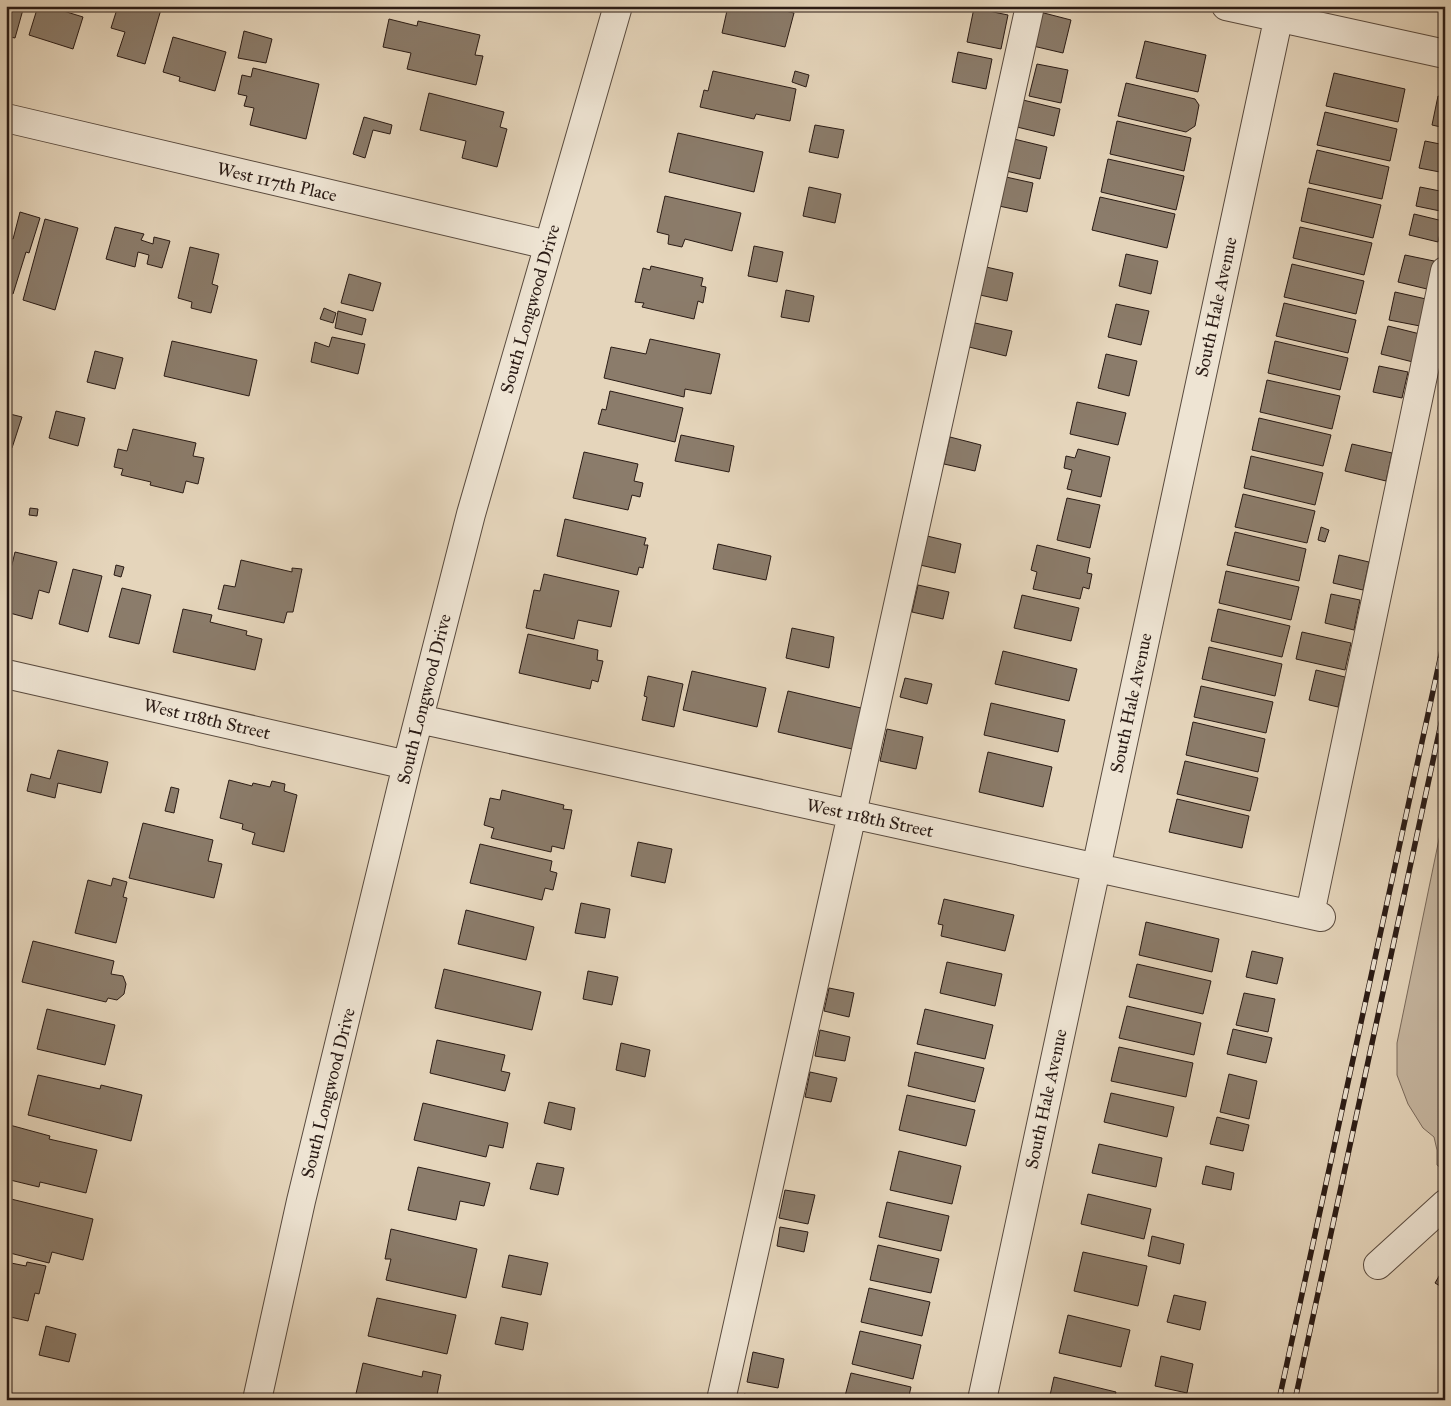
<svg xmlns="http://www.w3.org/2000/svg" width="1451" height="1406" font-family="'IM FELL Great Primer',serif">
<rect width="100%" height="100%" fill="#e5d5bb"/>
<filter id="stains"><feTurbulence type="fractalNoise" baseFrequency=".004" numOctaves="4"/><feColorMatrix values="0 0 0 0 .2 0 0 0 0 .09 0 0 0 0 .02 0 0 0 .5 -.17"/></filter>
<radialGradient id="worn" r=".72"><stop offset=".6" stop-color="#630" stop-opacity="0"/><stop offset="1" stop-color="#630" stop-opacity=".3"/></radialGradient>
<path fill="#c5b59f" stroke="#78685a" d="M1445,810V1171L1437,1165V1150L1434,1137L1423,1128L1408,1104L1397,1075V1043Z"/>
<path fill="#8b7c6b" stroke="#2a1b15" d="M6,6H24L15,38L6,36Z
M38,6H57V9L83,17L73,49L29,35Z
M118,6L134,7V6H162L145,64L117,56L125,32L111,28Z
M728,6H764L794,13L785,47L722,33Z
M806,6H828L827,11Z
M974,8L1008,15L1001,49L967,42Z
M1040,12L1071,20L1063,53L1033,46Z
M389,19L417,26L418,21L480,35L475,55L483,56L476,85L407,69L411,53L383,47Z
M244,31L272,39L266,63L238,58Z
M173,37L226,52L215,91L179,81L180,77L163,72Z
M1145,41L1206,55L1198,92L1136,78Z
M958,52L992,59L986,89L952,82Z
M1037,64L1068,70L1061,103L1029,96Z
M253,68L319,84L306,139L250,125L254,108L244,106L247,96L238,94L242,75L251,77Z
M713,71L796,89L790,121L756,114L754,119L700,107L704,90L708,91Z
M795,71L809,75L806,87L792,82Z
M1334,73L1405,89L1398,122L1326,106Z
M1126,83L1195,99L1199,105L1195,126L1186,132L1118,116Z
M429,93L504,112L500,127L507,129L497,167L462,158L466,141L420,130Z
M1438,96L1445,98V128L1432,125Z
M1023,100L1060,109L1054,136L1017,127Z
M1325,112L1397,129L1390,161L1317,145Z
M364,117L392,125L390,134L373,130L365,158L353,154Z
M1117,121L1191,138L1184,171L1110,154Z
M815,125L844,130L838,158L809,152Z
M678,133L763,152L754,192L669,172Z
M1014,139L1047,147L1040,179L1006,171Z
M1425,141L1445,145V173L1419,168Z
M1317,150L1389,167L1382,199L1309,183Z
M1108,159L1184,176L1176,210L1101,192Z
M1006,177L1033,183L1027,212L999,206Z
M809,187L841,194L835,223L803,216Z
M1420,187L1445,192V212L1416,206Z
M1308,188L1381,205L1373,238L1301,221Z
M665,196L741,213L732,251L685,239L682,247L668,244L669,235L657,232Z
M1100,197L1175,214L1167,248L1092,230Z
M20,212L40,218L29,253L26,252L13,294L6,292V237L13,239Z
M1414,214L1443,221L1438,242L1409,235Z
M45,219L78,228L55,310L23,300Z
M115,227L144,234L141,240L153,244L154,237L170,241L162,268L147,264L149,255L138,252L135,267L106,259Z
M1300,227L1372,243L1364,275L1293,258Z
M754,246L783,252L777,282L748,276Z
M190,247L219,254L212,284L218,286L211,313L191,308L192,302L178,298Z
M1126,254L1158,261L1151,294L1119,286Z
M1405,255L1434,261L1427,289L1398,282Z
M1292,264L1364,281L1356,314L1284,297Z
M651,266L703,278L701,286L706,287L703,303L698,301L694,319L642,307L644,303L635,302L643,268L650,270Z
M986,267L1013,273L1007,301L980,295Z
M349,274L381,283L373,311L341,303Z
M786,290L814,296L809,322L781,317Z
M1395,292L1426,299L1420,326L1389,320Z
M1284,303L1356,320L1348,353L1276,336Z
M1116,304L1149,311L1141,345L1108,337Z
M324,308L336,313L333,323L320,319Z
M338,311L366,319L362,335L335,328Z
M975,323L1012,331L1006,356L969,347Z
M1388,326L1420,334L1413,362L1381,354Z
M332,337L365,344L358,374L311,362L315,342L329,347Z
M650,339L720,354L711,394L685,389L684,397L604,378L611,347L646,354Z
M172,341L257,360L249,396L164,376Z
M1275,341L1348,358L1340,390L1268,373Z
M95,351L123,358L115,389L87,382Z
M1106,354L1137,361L1129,396L1098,388Z
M1379,366L1408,372L1402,398L1373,392Z
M1267,380L1340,396L1332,429L1260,412Z
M610,391L683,408L675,442L598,424L602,409L606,410Z
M1077,402L1126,413L1118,445L1070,434Z
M56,411L85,418L78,446L49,438Z
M6,413L22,417L12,448L6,447Z
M1259,418L1331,435L1323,466L1252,450Z
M133,429L196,443L193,456L204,458L198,484L186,481L183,493L150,485L151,482L121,475L123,469L114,467L118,449L127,451Z
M681,435L734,446L729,472L675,461Z
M950,437L981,445L975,471L944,464Z
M1352,444L1392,453L1386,481L1345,471Z
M1078,449L1110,457L1101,497L1067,489L1072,470L1064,468L1066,456L1075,458Z
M584,452L638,464L634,481L643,483L640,497L632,495L628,510L573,498Z
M1251,456L1323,473L1315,505L1244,488Z
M1243,494L1315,511L1307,543L1235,527Z
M1067,498L1100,505L1090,548L1057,540Z
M30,508L38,509L37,516L29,515Z
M565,519L646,538L644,545H648L643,568L639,567L637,575L557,556Z
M1321,527L1329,530L1325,542L1318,540Z
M1235,532L1306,549L1299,581L1227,565Z
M927,536L961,544L955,573L920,565Z
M718,544L771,556L766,580L713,569Z
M1037,545L1090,558L1087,573L1092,574L1089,589L1083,587L1080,599L1033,589L1037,572L1031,570Z
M15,552L57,562L49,593L39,590L32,619L6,612V589Z
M1339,555L1369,562L1363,590L1333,583Z
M241,560L292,572V568L302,569L293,612H287L284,623L218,609L224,585L235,587Z
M116,565L124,567L121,577L114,575Z
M73,569L102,576L88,632L59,624Z
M1226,571L1299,587L1291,620L1219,603Z
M544,574L619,591L611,627L578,620L574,639L526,628L534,590L540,591Z
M918,585L949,592L943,619L912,612Z
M122,588L151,595L139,644L109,637Z
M1331,594L1360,600L1354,630L1325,623Z
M1022,595L1079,608L1071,641L1014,628Z
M183,609L212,615L210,622L247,631L246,635L262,639L255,670L173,652Z
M1218,609L1290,626L1282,657L1211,641Z
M792,628L834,637L829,668L786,658Z
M1302,632L1351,643L1345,670L1296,659Z
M528,634L598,650L597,660L603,661L598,682L592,680L590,689L519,673Z
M1209,647L1282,664L1275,696L1202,679Z
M1003,651L1077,669L1069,701L995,684Z
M1316,670L1345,677L1338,707L1309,700Z
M692,671L766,688L757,727L683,710Z
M648,676L683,684L674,727L642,720L647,697L644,696Z
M905,678L932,684L927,704L900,697Z
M1201,686L1273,702L1266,733L1194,717Z
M788,691L861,708L852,749L778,732Z
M991,703L1065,720L1058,752L984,735Z
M1193,722L1265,739L1258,772L1186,755Z
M887,729L923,737L916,769L880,761Z
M58,750L108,762L101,793L58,783L55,798L27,791L31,774L50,779Z
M988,752L1052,767L1043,807L979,792Z
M1185,761L1258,778L1250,811L1177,794Z
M229,780L252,786L253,783L270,787L272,781L285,784L284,791L297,795L284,852L252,844L255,833L242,829L243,824L220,818Z
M171,787L179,789L174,813L165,811Z
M502,790L564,805L563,809L572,810L564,849L552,846L551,852L491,838L494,828L484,825L490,798L500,800Z
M1177,799L1249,816L1242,848L1169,832Z
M143,823L213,840L208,861L222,864L214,898L129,878Z
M638,842L672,849L665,883L631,876Z
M480,844L552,861L550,871L557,873L553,890L545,888L542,900L470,883Z
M113,878L127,882L123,897L127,898L116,943L75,933L88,880L111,886Z
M944,899L1014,915L1005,951L941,936L943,925L938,924Z
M581,903L610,909L605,938L575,933Z
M466,910L534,927L526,960L458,944Z
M1146,922L1219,939L1212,972L1139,955Z
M33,941L114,961L111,974L123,976L126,984L124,994L117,1000L108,998L106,1002L22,982Z
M1252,951L1283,958L1277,984L1246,977Z
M947,962L1002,974L995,1006L940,993Z
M1137,964L1211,981L1203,1014L1129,997Z
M444,969L541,992L532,1030L435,1008Z
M588,971L618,977L612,1005L583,999Z
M829,988L854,993L849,1017L824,1011Z
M1244,993L1275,999L1268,1032L1236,1025Z
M1127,1006L1201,1023L1194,1055L1119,1038Z
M47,1009L115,1025L105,1065L37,1049Z
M925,1009L993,1025L985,1059L917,1044Z
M1233,1029L1272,1038L1266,1063L1227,1054Z
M820,1030L850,1037L845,1061L815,1056Z
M437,1040L505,1055L501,1071L510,1073L505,1091L430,1073Z
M621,1043L650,1050L645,1077L616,1070Z
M1119,1047L1193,1063L1186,1097L1111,1081Z
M915,1052L984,1068L975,1102L908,1086Z
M810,1072L837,1078L831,1102L805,1097Z
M1229,1074L1257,1081L1249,1119L1220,1112Z
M38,1075L100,1089L101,1085L142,1095L131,1141L28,1115Z
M1111,1093L1174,1107L1167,1137L1104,1122Z
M907,1095L975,1110L966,1146L899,1130Z
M549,1102L575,1108L571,1130L544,1123Z
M423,1103L508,1123L503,1148L489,1145L486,1157L414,1140Z
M1217,1117L1249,1125L1243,1151L1210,1144Z
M6,1124L50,1136L49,1139L97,1150L86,1193L40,1182L39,1187L6,1179Z
M1099,1144L1162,1158L1156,1187L1092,1173Z
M899,1151L961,1166L952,1204L890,1190Z
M537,1163L564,1168L558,1195L530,1189Z
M1206,1166L1234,1173L1231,1190L1202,1184Z
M418,1167L490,1183L484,1206L460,1201L456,1220L408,1210Z
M785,1190L815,1195L808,1224L779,1218Z
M1088,1194L1151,1209L1144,1239L1081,1224Z
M11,1199L93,1219L83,1260L52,1252L49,1263L6,1252V1219Z
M887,1202L949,1216L941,1251L879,1237Z
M780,1227L808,1232L804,1252L777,1246Z
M391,1229L477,1249L466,1298L386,1280L391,1259H385Z
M1152,1236L1184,1244L1180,1264L1148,1256Z
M878,1245L939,1259L931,1293L870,1280Z
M1083,1252L1147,1266L1138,1306L1074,1291Z
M509,1255L548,1263L541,1295L502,1287Z
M6,1262L26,1266L27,1262L46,1266L39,1294L35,1293L28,1321L6,1316Z
M1445,1266V1289L1435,1283Z
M869,1288L930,1302L922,1336L861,1322Z
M1174,1295L1206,1302L1200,1330L1167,1322Z
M377,1298L456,1315L447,1354L368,1336Z
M1068,1315L1130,1330L1121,1367L1059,1353Z
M501,1317L528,1323L523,1350L495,1344Z
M46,1326L76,1334L69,1362L39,1355Z
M860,1331L921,1345L913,1379L852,1364Z
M753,1352L784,1359L778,1388L747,1382Z
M1161,1356L1193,1364L1187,1393L1155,1386Z
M363,1363L422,1377L423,1371L441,1375L436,1400H364L355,1398Z
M851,1373L911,1387L908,1400H844Z
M1054,1377L1116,1392L1114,1400H1049Z
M744,1394L770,1400H743Z"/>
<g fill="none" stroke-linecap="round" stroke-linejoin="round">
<defs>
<path id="minor" d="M1226,6L1445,54
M6,118L548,245
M6,674L407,765
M419,719L1321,917
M1310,914L1445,271
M1378,1265L1445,1204
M257,1400L301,1201L407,765L471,514L618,6
M721,1400L852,814L1030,6
M982,1400L1281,6"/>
</defs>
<use href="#minor" stroke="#594a3e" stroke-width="30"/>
<use href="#minor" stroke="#eee4d3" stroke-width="28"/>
<defs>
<path id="rail" d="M1279,1400L1445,636
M1295,1400L1445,705"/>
</defs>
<use href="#rail" stroke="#2a1b15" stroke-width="5.5"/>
<use href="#rail" stroke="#eee4d3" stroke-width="4" stroke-dasharray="11" stroke-linecap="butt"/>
</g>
<g text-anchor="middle" stroke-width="4" stroke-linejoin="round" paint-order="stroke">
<g font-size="18" fill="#2a1b15" stroke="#eee4d3">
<text transform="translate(277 182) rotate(13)" y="6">West 117th Place</text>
<text transform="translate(1216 307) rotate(-78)" y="6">South Hale Avenue</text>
<text transform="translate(530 309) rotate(-74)" y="6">South Longwood Drive</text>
<text transform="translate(424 699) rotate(-76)" y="6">South Longwood Drive</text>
<text transform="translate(1131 703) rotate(-78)" y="6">South Hale Avenue</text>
<text transform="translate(207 719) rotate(13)" y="6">West 118th Street</text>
<text transform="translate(870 818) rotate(12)" y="6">West 118th Street</text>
<text transform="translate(328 1093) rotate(-76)" y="6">South Longwood Drive</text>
<text transform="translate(1046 1099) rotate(-78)" y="6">South Hale Avenue</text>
</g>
</g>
<rect width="1451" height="1406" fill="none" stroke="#e5d5bb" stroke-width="25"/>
<rect x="8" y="8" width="1436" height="1391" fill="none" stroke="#2a1b15" stroke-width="2.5"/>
<rect x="12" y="12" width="1426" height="1381" fill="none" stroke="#2a1b15"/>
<rect width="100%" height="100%" filter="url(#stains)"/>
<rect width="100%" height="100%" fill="url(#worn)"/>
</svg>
